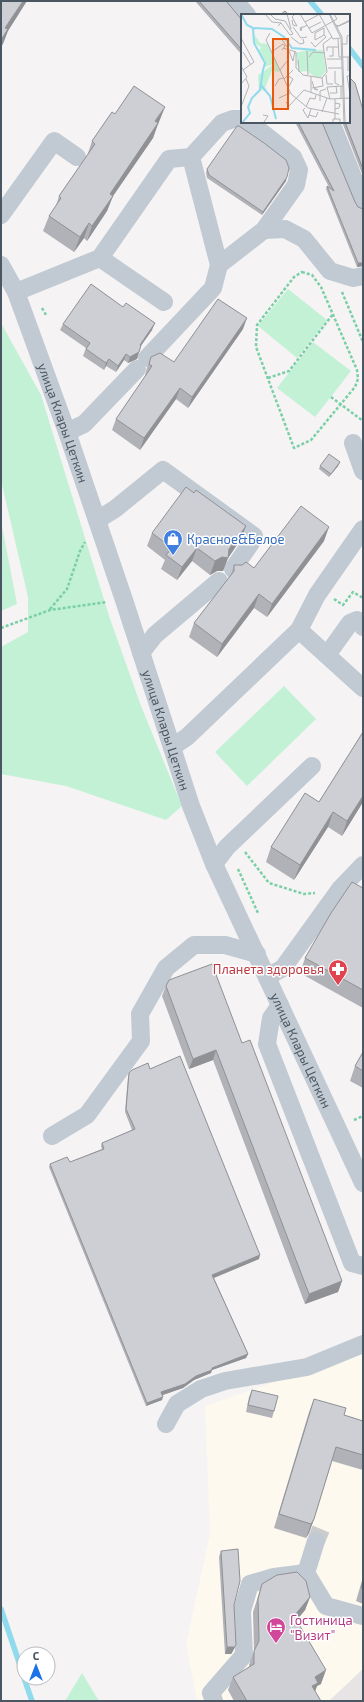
<svg xmlns="http://www.w3.org/2000/svg" width="364" height="1702" font-family="'Exo 2',sans-serif">
<rect width="100%" height="100%" fill="#f5f3f3"/>
<path fill="#fdf9ef" d="M363,1351V1669L329,1701H197L186,1644L210,1534L205,1406Z"/>
<path fill="#e6e4e5" d="M363,1669V1701H329Z"/>
<path fill="#c3f1d5" d="M288,289L327,320L297,358L258,326Z
M1,323L41,395L109,616L141,706L182,806L166,820L66,786L1,774V647L28,632V597L1,480Z
M313,342L351,371L315,417L277,388Z
M1,521L17,604L1,611Z
M284,686L316,719L247,786L215,752Z
M82,1673L99,1701H65Z"/>
<g fill="none" stroke-linecap="round" stroke-linejoin="round">
<path stroke="#90daee" stroke-width="5.5" d="M310,1L322,15
M349,48L363,66
M1,1609L24,1677
M24,1678L32,1701"/>
<path stroke="#caccce" stroke-width="18" stroke-dasharray="18 9" stroke-linecap="butt" d="M316,1541L321,1529"/>
<path stroke="#7ad0a6" stroke-width="2.5" stroke-dasharray="3 2" stroke-linecap="butt" d="M302,272L312,275L321,287L357,370L358,379L355,387L311,440L294,448L256,347L257,325L294,277Z
M342,292L363,342
M42,308L46,315
M268,378L289,371L333,314
M331,397L363,421
M334,599L343,605L353,592L363,598
M50,609L67,589L80,551L85,542
M1,628L50,610L107,602
M245,852L269,883L304,894L315,893
M238,869L258,913
M354,1120L363,1116"/>
<g stroke="#c1cad2" stroke-width="18">
<path d="M235,1L247,15"/>
<path d="M331,122L363,202"/>
<path d="M1,215L54,141L77,157"/>
<path d="M264,230L285,229L304,239L330,271L353,278L363,276"/>
<path d="M100,258L164,302"/>
<path id="s1" d="M1,265L16,292L67,432L124,600L191,806L214,864L363,1183"/>
<path d="M219,265L264,230L296,185L299,170L293,157L249,122"/>
<path d="M16,292L100,258L169,159L191,157L222,123L233,119H242"/>
<path d="M147,358L213,288L219,265L191,157"/>
<path d="M67,432L84,424L137,369"/>
<path d="M353,443L363,471"/>
<path d="M97,520L115,509L163,470L254,536L251,543L233,569"/>
<path d="M299,630L363,688"/>
<path d="M141,653L155,635L219,581"/>
<path d="M327,655L350,623L357,620L362,624L363,627"/>
<path d="M172,747L187,737L299,630L317,595L363,529"/>
<path d="M214,864L227,847L312,766"/>
<path d="M267,977L283,968L340,889L363,865"/>
<path d="M280,1005L271,1018L267,1044L352,1263L363,1266"/>
<path d="M52,1136L87,1115L141,1041L140,1014L166,968L194,945H225L257,954"/>
<path d="M166,1424L177,1404L201,1389L225,1381L307,1367L363,1344"/>
<path d="M316,1541L306,1573L326,1606L363,1616"/>
<path d="M214,1701L211,1693L244,1655L242,1611L250,1584L274,1577L306,1573"/>
</g>
</g>
<path fill="#b0b2b7" d="M195,1H226L242,20V55Z
M363,110V176L342,122H349Z
M115,114L159,122L153,138L113,196L107,211L87,241L84,238L74,252L43,231L49,216L56,206L59,196L87,156L92,141Z
M295,122H322L363,266L357,267L326,189L327,186L329,187Z
M207,169L286,181L262,215L207,178L206,173Z
M63,324L152,330L141,346L137,359L128,363L124,360L116,372L106,366L104,370L83,356L86,348L60,330Z
M243,329L188,408L176,399L140,450L112,430L116,419L146,376L145,375L147,368L151,357L174,362Z
M340,462L338,466L329,477L319,469L320,466Z
M152,533L241,539L228,558L223,571H217L210,575L192,561L177,580L161,569L165,560L147,546Z
M324,541L267,617L254,608L217,657L189,637L194,623L230,577L234,565L254,568Z
M363,732V802L342,836L328,827L294,880L266,862L271,847L319,802Z
M363,888V1008L300,973L305,958Z
M166,986L242,1043L342,1281L338,1292L305,1304L213,1060L189,1069L162,996Z
M363,1052V1088L350,1081L355,1066Z
M150,1069L259,1259L214,1278L248,1354L246,1358L212,1370L211,1373L194,1380L183,1388L162,1395V1400L146,1406L49,1167L50,1164L70,1162L102,1149L101,1146L102,1143L132,1130L125,1112L128,1077L129,1073Z
M252,1390L274,1411L272,1418L246,1412L249,1397Z
M314,1399L344,1415L363,1421V1470L332,1461L314,1519L309,1533L306,1538L274,1528L309,1412Z
M221,1551L234,1605L233,1651L231,1654H225L219,1557Z
M363,1577V1604L356,1601Z
M262,1584L310,1597L305,1610L297,1620L321,1684L317,1686L315,1691L321,1701H234L228,1690L233,1677L249,1667V1665L254,1651L253,1612Z"/>
<path fill="#909195" d="M23,1H27L8,31L3,44L1,47V40L5,28Z
M165,107L159,122L155,128L158,123L153,138L113,196L107,211L87,241L92,226L110,194L155,121Z
M287,177L286,181L262,215L263,212Z
M89,223L84,238L74,252L80,237Z
M358,263H363V266L357,267Z
M247,318L243,329L188,408L192,397Z
M155,323L152,330L137,351L140,345Z
M139,352L137,359L128,363L130,357Z
M126,354L124,360L116,372L118,366Z
M109,359L106,366L104,370L106,363Z
M180,388L176,399L140,450L144,438Z
M340,462L338,466L329,477L331,474Z
M246,526L241,539L228,558L223,571H217L210,575L215,561L229,549Z
M329,527L324,541L267,617L272,604Z
M197,548L192,561L177,580L182,567Z
M259,594L254,608L217,657L222,644Z
M363,796V802L342,836L347,821Z
M333,812L328,827L294,880L300,865Z
M216,1050L213,1060L189,1069L193,1059Z
M260,1255L259,1259L211,1279L212,1275Z
M342,1281L338,1292L305,1304L309,1294Z
M248,1354L246,1358L212,1370L211,1373L194,1380L183,1388L160,1396L161,1392L196,1376L212,1368Z
M163,1397L162,1400L146,1406L147,1403Z
M314,1519L309,1533L306,1538L311,1524Z
M310,1597L305,1610L289,1629L294,1616Z
M236,1645L233,1651L231,1654H225L227,1647Z
M326,1670L321,1684L317,1686L313,1697L307,1700L315,1677Z"/>
<path fill="#cdcfd5" stroke="#909195" d="M1,1H23L5,28L8,29L1,40Z
M199,1H226L242,20V50Z
M285,11L289,15H280Z
M349,77L355,83L363,110V169L345,122H349Z
M134,86L165,107L155,121L158,123L110,194L113,196L92,226L89,223L80,237L49,216L61,198L59,196L95,144L92,141L112,112L115,114Z
M298,122H322L355,202L358,207L363,209V263H358L327,186L334,191Z
M237,126H239L264,143L286,160L289,168L287,177L263,212L209,175L207,169Z
M91,284L123,307L126,303L155,323L140,345H141L139,352L130,357L126,354L118,366L109,359L106,363L86,349L90,343L63,324Z
M218,299L247,318L192,397L180,388L144,438L116,419L152,366L149,364L151,357L160,353L174,362Z
M329,454L340,462L331,474L320,466Z
M186,487L194,493L196,490L246,526L229,549L228,558L222,557L215,561L197,548L182,567L166,555L172,548L152,533Z
M301,506L329,527L272,604L259,594L222,644L194,623L234,571V565H242L246,562L254,568Z
M363,732V796L347,821L333,812L300,865L271,847L305,793L319,802Z
M352,882L363,888V990L305,958L331,913Z
M212,964L242,1043L250,1040L342,1281L309,1294L216,1050L193,1059L166,986L169,980Z
M363,1052V1071L355,1066Z
M180,1056L260,1255L212,1275L248,1354L212,1368V1370L196,1376L185,1384L161,1392L163,1397L147,1403L50,1164L67,1157L70,1162L104,1149L102,1143L135,1129L126,1109L129,1073L132,1070L148,1063L150,1069Z
M252,1390L278,1396L274,1411L248,1405Z
M314,1399L346,1408L344,1415L363,1421V1455L336,1447L314,1519L311,1524L279,1514Z
M238,1549L240,1581L234,1605L236,1645L234,1647H227L221,1551Z
M297,1572L306,1581L310,1597L294,1616L326,1670L315,1677L318,1683L312,1686L321,1701H247L233,1677L254,1664V1651L259,1641L258,1599L262,1584L277,1575Z
M363,1580V1589L361,1588Z"/>
<defs>
<symbol id="shop-pin" viewBox="-11 -11 22 30"><path d="M0 17L-7.5 6A9.5 9.5 0 1 1 7.5 6Z" fill="#3f7fe0" stroke="#fff"/><path d="M-5-2.5h2.3a2.7 3.5 0 0 1 5.4 0H5L5.5 6h-11ZM-1.5-2.5h3a1.5 2.3 0 0 0-3 0Z" fill="#fff"/></symbol>
<symbol id="pharmacy-pin" viewBox="-11 -11 22 30"><path d="M0 17L-7.5 6A9.5 9.5 0 1 1 7.5 6Z" fill="#e0444e" stroke="#fff"/><path d="M-2-6h4v4h4v4h-4v4h-4v-4h-4v-4h4Z" fill="#fff"/></symbol>
<symbol id="hotel-pin" viewBox="-11 -11 22 30"><path d="M0 17L-7.5 6A9.5 9.5 0 1 1 7.5 6Z" fill="#d1479c" stroke="#fff"/><path d="M-6-4.5h1.5V1H6V5H4.5V3h-9V5H-6ZM-4 0a1.8 1.8 0 1 1 3.6 0ZM.5 0V-2.5h3Q6-2.5 6 0Z" fill="#fff"/></symbol>
</defs>
<g fill-rule="evenodd">
<use href="#shop-pin" x="162" y="528" width="22" height="30"/>
<use href="#pharmacy-pin" x="327" y="958" width="22" height="30"/>
<use href="#hotel-pin" x="265" y="1616" width="22" height="30"/>
</g>
<g text-anchor="middle" stroke-width="3" stroke-linejoin="round" paint-order="stroke">
<g font-size="13" fill="#4a5661" stroke="#fff">
<text dy="5" stroke="none"><textPath href="#s1" startOffset="170">улица Клары Цеткин</textPath></text>
<text dy="5" stroke="none"><textPath href="#s1" startOffset="494">улица Клары Цеткин</textPath></text>
<text dy="5" stroke="none"><textPath href="#s1" startOffset="842">улица Клары Цеткин</textPath></text>
</g>
<g font-size="13" fill="#366cbe" stroke="#fff" text-anchor="start">
<text x="187" y="544">Красное&amp;Белое</text>
</g>
<g font-size="13" fill="#be3a42" stroke="#fff" text-anchor="end">
<text x="324" y="974">Планета здоровья</text>
</g>
<g font-size="13" fill="#b23c85" stroke="#fff" text-anchor="start">
<text x="290" y="1625">Гостиница<tspan x="290" dy="15">"Визит"</tspan></text>
</g>
</g>
<g transform="translate(241 14)">
<rect width="109" height="109" fill="#f5f3f3"/>
<path d="M11,17L19,29L27,30L39,58L31,57L24,74L26,78L18,75L17,61L33,50L23,53L24,46L19,42L18,35L21,34L30,41L14,29ZM66,36H82L85,57L80,63H74L66,57L58,58L55,39Z" fill="#c3f1d5"/>
<path fill="none" stroke="#90daee" stroke-width="2" d="M0,0L6,11L12,14L13,29L24,49L22,56M12,14L31,15L43,23L51,34L75,36M19,70L29,82L35,105M1,109L9,99L7,93L11,84L19,76L22,56"/>
<path fill="none" stroke="#b1b4b9" stroke-width="1" d="M24,0L31,8L40,9M29,0L34,5L44,7L52,20L49,21L40,9L37,12M46,0L50,15M59,0L71,19M78,0L92,25L99,24M88,0L100,24L103,109M89,0L101,23L104,109M51,6L52,11L56,12L51,3L54,0M64,8L77,1M95,11L98,12L109,7M52,13L60,24L66,23M61,13L60,17L59,14L61,13H63L66,11M95,13L109,6M68,14L80,8M29,19L25,26L50,80L67,94L98,100M71,19L96,5L93,0M50,23L59,30L63,29L62,25M0,24L13,48L2,56M40,24L48,36M97,25L98,43H109M74,26V19L83,14V21M70,28L74,33L85,23L83,21L74,26M101,30H106V22L109,21M42,34L55,38V54L62,61L81,64L86,58L82,30L91,23M32,37L42,30L44,32L41,36M48,37L52,47L54,37M66,37L67,61M86,37V33H97M2,38L10,51M88,42H92V33M68,43L72,38L84,39M107,43V57M86,45H101M57,46L58,58M0,52L6,63L0,70M87,54H101M39,56L47,46L46,43M94,57V69L98,71M46,61L52,65L47,74M85,61L86,70H92M70,62V78M109,62H106L109,80M43,65L52,56M71,67L73,74L77,76L73,75M34,72L38,65L42,64M100,72V85M71,74L82,72L81,64M63,76L89,85L109,84M89,79H96L95,72M38,84L49,79M89,85L86,73L101,72M94,85V105M79,87V77L85,75M45,88L48,92L63,76M94,89L99,90L98,94L94,95M0,93L8,72L5,65M65,93L69,84L74,85L75,81M64,94L62,96L67,104L70,95M81,98L86,84M22,101L27,102L23,108M68,101L75,103L77,98M15,109H34M92,109V105H99V109"/>
<path fill="#e8590c" fill-opacity="0.15" stroke="#e8590c" stroke-width="2" d="M32,25H47V95H32Z"/>
<rect width="109" height="109" fill="none" stroke="#4a5661" stroke-width="2"/>
</g>
<rect width="364" height="1702" fill="none" stroke="#4a5661" stroke-width="4"/>
<g transform="translate(36 1666)"><circle r="19" fill="#ffffff" stroke="#b7bbc0"/>
<path d="M0-3L7 15L0 10L-7 15Z" fill="#1a73e8"/>
<text y="-6" font-size="11" font-weight="bold" text-anchor="middle" fill="#4a5661">С</text>
</g>
</svg>
